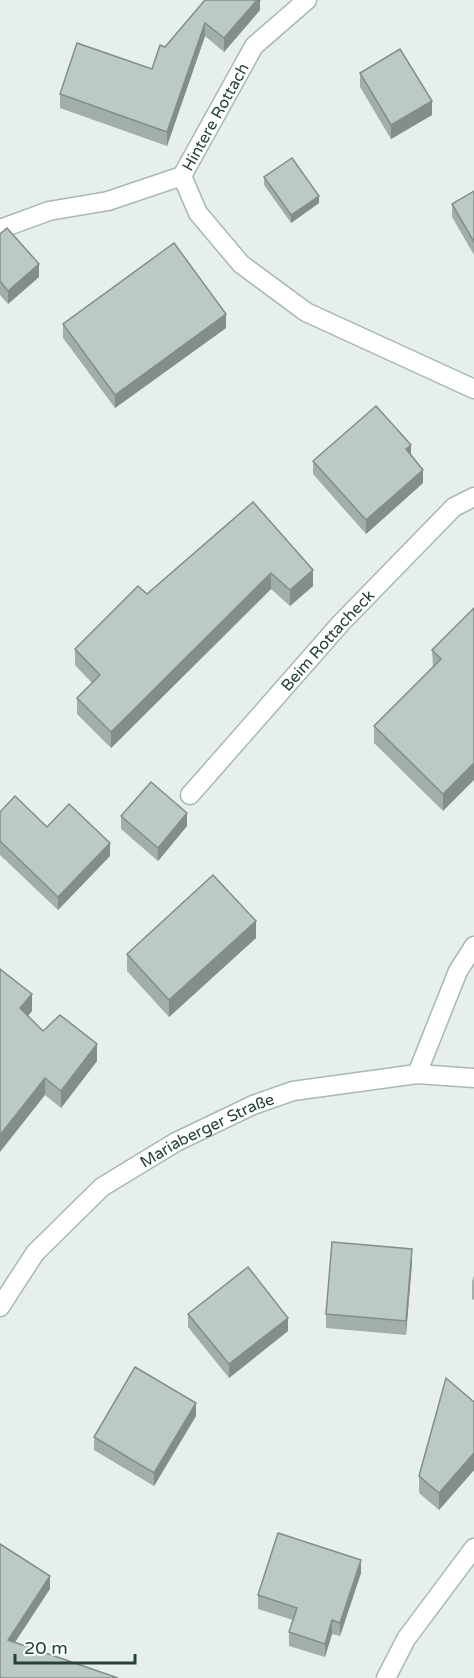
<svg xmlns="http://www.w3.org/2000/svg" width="474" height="1678" font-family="'Varela Round',sans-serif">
<rect width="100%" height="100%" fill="#e6efeb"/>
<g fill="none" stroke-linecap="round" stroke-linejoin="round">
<defs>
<g id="street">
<path d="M182,176L198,213L241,264L306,312L474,389"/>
<path id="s1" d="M0,229L49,211L108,201L182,176L254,46L307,0"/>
<path id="s2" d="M190,795L341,623L454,507L474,497"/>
<path d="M417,1074L458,971L474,946"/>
<path id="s3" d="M0,1307L35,1253L102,1187L176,1142L253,1105L293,1091L417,1074L474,1078"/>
<path d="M386,1678L406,1639L474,1548"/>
</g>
</defs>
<use href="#street" stroke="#a8b8b2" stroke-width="21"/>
<use href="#street" stroke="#fff" stroke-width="18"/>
</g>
<path fill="#a1aea9" d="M205,0H261L260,1V10L224,52L205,36L167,146L60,108V94L152,69L165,47Z
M360,73L432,115L391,139L360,87Z
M264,177L319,203L291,223L264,185Z
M474,191V255L452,217V204Z
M0,234L39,277L8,304L0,295Z
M63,324L226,328L115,408L63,338Z
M411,454L423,483L366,534L313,474V461Z
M253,502L313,586L290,606L271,589L111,748L77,714V698L92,683L75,665V649L147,594Z
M474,608L443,811L374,743V726L433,667L432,650Z
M0,812L47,827L110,856L58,910L0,855Z
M121,816L187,826L158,861L121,829Z
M256,938L169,1017L127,971V954Z
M0,969L32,1011L28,1016L43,1031L97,1061L61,1108L45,1095Z
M412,1263L406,1335L326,1328V1314Z
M474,1275V1300L472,1299V1282Z
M188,1314L288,1331L229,1378L188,1327Z
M474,1402V1470L439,1510L419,1493V1476Z
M196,1416L154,1486L94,1450V1437Z
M361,1573L340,1636L332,1634L325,1657L289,1646V1632L293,1620L258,1609V1595Z"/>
<path fill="#838d89" d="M255,0H261L260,1V10L224,52V38Z
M205,23V36L167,146V132Z
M432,101V115L391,139V125Z
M319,196V203L291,223V215Z
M39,264V277L8,304V291Z
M226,314V328L115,408V395Z
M411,445V458L406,449Z
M423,470V483L366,534V520Z
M313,570V586L290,606V590Z
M271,573V589L111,748V732Z
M474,763V780L443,811V794Z
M187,813V826L158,861V848Z
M110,843V856L58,910V897Z
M256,921V938L169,1017V1000Z
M32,994V1011L20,1025V1008Z
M97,1044V1061L61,1108V1091Z
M45,1078V1095L0,1152V1135Z
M412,1249V1263L406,1335V1321Z
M288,1318V1331L229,1378V1364Z
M196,1403V1416L154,1486V1473Z
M474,1453V1470L439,1510V1493Z
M361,1560V1573L340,1636V1623Z
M50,1576V1589L8,1653V1640Z
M332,1620V1634L325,1657V1644Z"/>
<path fill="#bbcac4" stroke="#838d89" stroke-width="1.5" d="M205,0H257L224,38L205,23L167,132L60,94L77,43L152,69L160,45L165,47Z
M400,49L432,101L391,125L360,73Z
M292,158L319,196L291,215L264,177Z
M474,191V242L452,204Z
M7,228L39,264L8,291L0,281V234Z
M174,243L226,314L115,395L63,324Z
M376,406L411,445L406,449L423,470L366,520L313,461Z
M253,502L313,570L290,590L271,573L111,732L77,698L100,675L75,649L138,586L147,594Z
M474,608V763L443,794L374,726L441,659L432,650Z
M151,782L187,813L158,848L121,816Z
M15,796L47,827L69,804L110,843L58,897L0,841V812Z
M213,875L256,921L169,1000L127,954Z
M0,969L32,994L20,1008L43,1031L60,1015L97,1044L61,1091L45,1078L0,1135Z
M332,1242L412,1249L406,1321L326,1314Z
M248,1267L288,1318L229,1364L188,1314Z
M135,1367L196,1403L154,1473L94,1437Z
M446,1378L474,1402V1453L439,1493L419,1476Z
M278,1533L361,1560L340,1623L332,1620L325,1644L289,1632L297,1608L258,1595Z
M0,1544L50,1576L8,1640L118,1678H0Z"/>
<g text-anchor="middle" stroke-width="4.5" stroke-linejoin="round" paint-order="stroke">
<g font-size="16" fill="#24423a" stroke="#f7fbf9">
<text dy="6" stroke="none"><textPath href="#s1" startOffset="258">Hintere Rottach</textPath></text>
<text dy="6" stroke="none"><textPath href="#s2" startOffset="207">Beim Rottacheck</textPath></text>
<text dy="6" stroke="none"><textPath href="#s3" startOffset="278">Mariaberger Straße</textPath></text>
</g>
</g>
<path d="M15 1654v9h120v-9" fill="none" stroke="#24423a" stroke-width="3"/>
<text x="24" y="1654" font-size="18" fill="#24423a" stroke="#f7fbf9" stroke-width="4.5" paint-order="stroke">20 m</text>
</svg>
